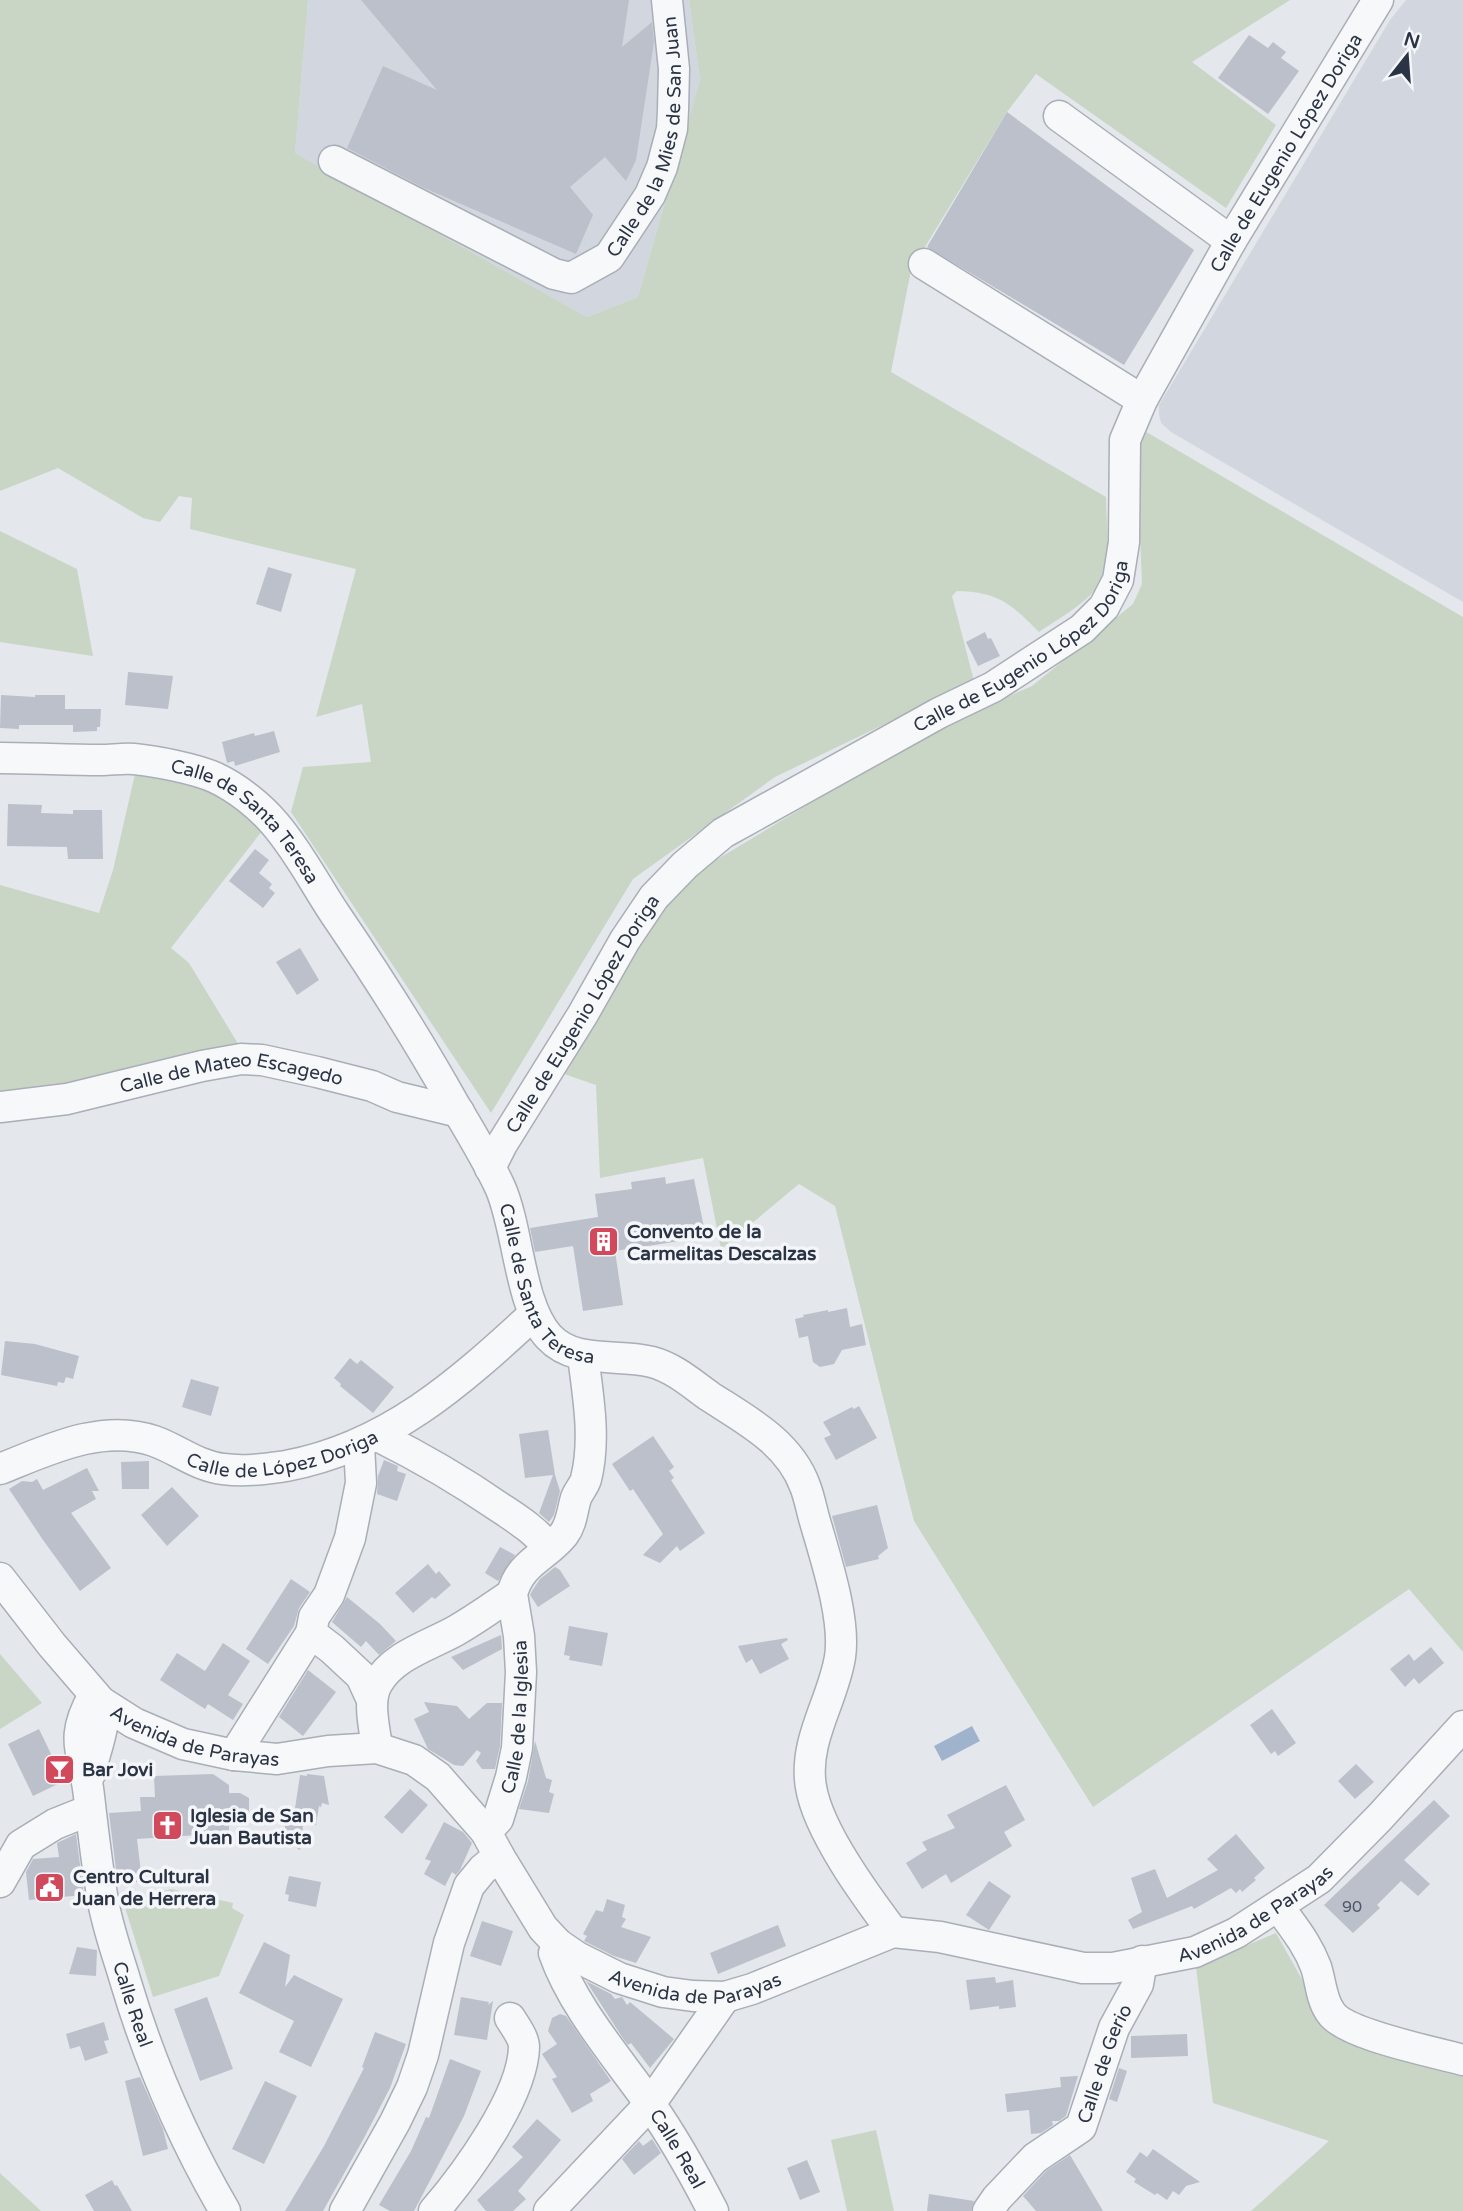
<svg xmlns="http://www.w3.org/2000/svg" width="1463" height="2211" font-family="'Varela Round',sans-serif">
<rect width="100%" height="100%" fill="#e4e7ec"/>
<path fill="#d2d6de" d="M308,0H689L700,80L638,297L587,317L295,153Z
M1406,0H1463V602L1171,432L1161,423L1159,414V405L1390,20Z"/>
<path fill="#c9d6c5" d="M0,0H308L295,153L587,317L638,297L700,80L689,0H1290L1192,62L1276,125L1226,208L1036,74L1007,112L911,270L891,372L1106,497C1106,520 1111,560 1102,580C1090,602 1059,618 1039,632C1011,604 999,592 957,591L952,596L974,681L775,777L633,879L491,1113L291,812L303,767L371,762L362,704L316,717L356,569L190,529L192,498L179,496L160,522L143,518L58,468L0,491Z
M1143,430L1463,617V1652L1409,1589L1093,1807L914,1521L835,1206L799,1184L721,1249L703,1158L600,1178L596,1085L564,1074L661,905L701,869L934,729L1032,686L1133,604L1142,584L1137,459Z
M0,531L77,569L93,656L0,642Z
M135,774L189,779L240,806L262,831L171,948L189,963L245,1055L0,1097V885L99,913L113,870Z
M0,1654L42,1703L0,1729Z
M171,1889L233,1903L232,1908L244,1915L219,1976L153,1997L123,1901Z
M1276,1933L1327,2024L1463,2071V2211H1251L1329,2141L1213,2103L1196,1967Z
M876,2130L894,2211H847L831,2140Z
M0,2173L41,2211H0Z"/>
<path fill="#9fb4cc" d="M972,1726L980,1741L942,1761L934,1746Z"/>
<path fill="#bbc0ca" d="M361,0H629L622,47L652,22L654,42L636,160L626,181L605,157L570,187L593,215L576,254L424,188L347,148L383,66L437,90Z
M1249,35L1268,48L1273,42L1286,52L1281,58L1299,71L1268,114L1218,78Z
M1007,112L1194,250L1124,365L927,247Z
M268,567L292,574L281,612L256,604Z
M985,632L988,639L991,638L1000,656L978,666L966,642Z
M128,672L173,676L168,709L125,705Z
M1,695L35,697V695H65V709H101L100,727H97V731L73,732V725H19V729L0,728Z
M274,731L280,752L235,766L234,761L227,763L222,742L254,733L255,736Z
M8,804L42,805L41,813L73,814V810H102L103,859H68L67,847L7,846Z
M255,849L269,860L259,873L272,884L269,888L275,893L263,908L229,881Z
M300,948L319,980L297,995L276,962Z
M665,1177L666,1184L694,1179L706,1237L615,1251L623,1305L583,1311L573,1246L535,1252L530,1228L598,1217L595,1194L632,1189L631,1182Z
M847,1308L850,1327L862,1324L866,1345L842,1350L834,1364L820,1367L813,1362L808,1336L799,1338L795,1319L804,1317L803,1315L828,1310V1312Z
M5,1341L35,1344L79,1356L73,1379L66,1377L64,1383L58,1382L57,1386L1,1375Z
M350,1358L357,1364L361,1360L394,1387L373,1413L340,1386L341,1384L334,1378Z
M191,1379L219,1387L211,1416L182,1407Z
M859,1406L877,1438L836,1460L824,1438L831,1435L823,1422L852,1407L854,1409Z
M548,1430L555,1475L560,1491L554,1515L549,1522L539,1513L553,1475L525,1478L519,1434Z
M653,1436L674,1467L669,1471L674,1478L671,1480L705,1533L680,1551L677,1546L660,1563L643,1555L663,1534L633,1489L630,1491L612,1464Z
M384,1460L398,1466L397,1471L406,1474L397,1501L377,1494L378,1476Z
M149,1461V1489H122L121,1462Z
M87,1468L99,1491H92L96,1499L71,1513L111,1568L80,1591L43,1540L9,1489L22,1481L32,1482L37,1479L43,1490Z
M172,1487L199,1516L167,1546L141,1515Z
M877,1505L888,1548L878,1556L879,1559L846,1567L832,1516Z
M500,1547L515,1555L498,1581L485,1573Z
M428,1564L436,1574L439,1571L451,1585L435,1599L432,1597L413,1613L395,1593Z
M555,1567L560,1570L570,1586L538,1607L530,1595L532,1591L540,1579Z
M291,1579L310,1592L299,1608L294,1626L268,1664L246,1649Z
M347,1597L380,1624L396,1641L379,1655L366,1641L361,1647L332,1622Z
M569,1626L608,1633L602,1666L569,1660L570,1656L564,1655Z
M501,1635L502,1649L463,1670L451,1657Z
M787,1638L788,1640L781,1644L789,1659L760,1674L752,1659L746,1663L738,1646Z
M223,1643L250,1661L228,1695L243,1704L233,1720L208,1704L205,1709L160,1680L177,1653L205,1671Z
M1431,1647L1444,1663L1419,1684L1414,1678L1405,1687L1390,1669L1409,1654L1414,1661Z
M308,1670L336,1692L303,1736L279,1717Z
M424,1702L457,1706L469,1719L487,1703H502L500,1746L495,1769H482L476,1761L481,1753L477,1750L463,1766L454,1765L428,1749L414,1719L429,1712Z
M1272,1709L1296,1743L1278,1756L1275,1751L1271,1754L1250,1725Z
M39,1729L64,1781L33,1796L8,1744Z
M535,1741L546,1778L552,1780L549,1792L554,1794L549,1813L519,1809L528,1781Z
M1356,1764L1374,1782L1355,1799L1338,1781Z
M213,1774L229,1785V1793H240L249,1798V1811L240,1817L229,1818V1833L137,1839L142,1881L118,1886L109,1813L141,1811L140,1797H155L154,1776Z
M307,1774L324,1776L329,1805L322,1803L321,1807L319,1806L316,1825L293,1822L300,1775L307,1776Z
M1006,1785L1025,1820L1004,1832L1012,1846L951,1883L946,1874L922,1889L906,1863L927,1850L922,1842L955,1828L947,1815Z
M410,1789L428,1805L402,1834L384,1817Z
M1434,1800L1450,1816L1404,1860L1430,1884L1418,1896L1401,1881L1377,1905L1380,1908L1353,1933L1324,1905Z
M444,1822L463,1832L472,1843L460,1870L456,1875L452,1872L445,1886L424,1874L431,1861L425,1859Z
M285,1824L303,1826L300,1850L284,1840Z
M76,1834L84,1895L29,1900L26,1872L33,1859L59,1857L57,1843Z
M1236,1834L1265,1868L1254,1878L1256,1880L1242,1892L1240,1889L1236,1893L1231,1888L1194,1909L1192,1906L1133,1929L1128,1920L1142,1912L1131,1878L1155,1869L1167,1898L1218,1870L1207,1859Z
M289,1876L321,1882L316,1907L288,1901L289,1895L285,1894Z
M989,1881L1011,1896L989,1930L966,1915Z
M607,1899L625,1905L622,1917L626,1919L621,1927L651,1937L636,1963L614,1956L584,1941L587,1936L583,1934L596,1910L603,1912Z
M482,1921L513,1931L501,1966L470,1956Z
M778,1925L786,1946L718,1974L710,1953Z
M264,1942L290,1955L285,1987L294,1975L343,1999L311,2067L279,2052L294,2021L239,1993Z
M77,1947L97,1950L96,1976L69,1974Z
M995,1977L996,1983L1013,1980L1016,2007L999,2009V2006L970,2010L966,1980Z
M586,1981L611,1994L615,1999L622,1997L627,2005L630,2002L674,2039L650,2068L631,2043L628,2045L624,2040Z
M207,1997L233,2069L200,2081L174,2009Z
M461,1997L489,2002L488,2005L493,2001L487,2040L454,2035Z
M560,2014L566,2016L611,2081L590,2094L593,2101L572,2113L552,2079L557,2077L542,2054L557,2044L548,2031L552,2018Z
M104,2022L109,2040L104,2041L108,2053L85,2061L80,2046L70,2049L66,2034Z
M375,2032L406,2044L390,2088L364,2138L323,2211H285L324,2146L364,2068L362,2067Z
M1187,2034L1188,2056L1131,2058V2036Z
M450,2059L481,2071L464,2116L414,2211H390L379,2205L411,2151L426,2117L429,2118Z
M1119,2068L1127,2071L1117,2102L1109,2099Z
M1078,2076L1066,2116L1059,2121H1052L1053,2125L1041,2133L1031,2134L1029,2110L1007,2112L1005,2094L1061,2087L1060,2077Z
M140,2077L163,2129L168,2149L143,2156L125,2081Z
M265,2081L297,2096L264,2164L232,2149Z
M537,2119L561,2140L518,2191L526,2199L513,2211H486L477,2200L523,2157L512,2147Z
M652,2139L661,2153L634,2175L622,2159L639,2141L643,2146Z
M1153,2149L1200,2182L1186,2186L1179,2195L1173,2191L1167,2200L1157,2193L1155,2195L1134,2182L1136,2179L1126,2172L1140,2152L1147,2157Z
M1070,2155L1103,2211H1036L1023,2196L1046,2171Z
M807,2160L820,2192L800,2200L787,2168Z
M112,2180L115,2186L117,2185L132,2211H94L85,2195Z
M929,2194L974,2201L971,2211H927Z"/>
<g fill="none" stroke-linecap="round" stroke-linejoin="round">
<defs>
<g id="minor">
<path d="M1059,116L1231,241"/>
<path id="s1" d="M334,161L554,274L571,278L609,257L650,195L662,167L672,129L673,110L674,69L667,0"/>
<path d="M924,264L1142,400"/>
<path id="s2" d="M0,758C34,758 67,760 101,760C112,760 123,758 134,759C155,761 197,769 216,778C237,788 260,806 275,824C299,852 315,884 335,914C378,977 418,1040 455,1106C471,1133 487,1159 500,1187C519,1230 519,1305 549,1337C575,1365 618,1353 652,1362C674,1368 691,1383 709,1396C746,1420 789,1442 805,1486C809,1496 811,1507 814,1518C825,1557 846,1618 840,1657C833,1701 803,1741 811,1787C818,1831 866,1896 893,1932"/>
<path id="s3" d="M0,1107L67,1099L202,1066L241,1059L262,1060L317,1072L372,1086L397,1097L459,1112"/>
<path id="s4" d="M490,1168L502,1144L583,1014L625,940L654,897L685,865L723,833L939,713L993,687L1082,629L1104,607L1118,580L1124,542L1125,440L1142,400L1231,241L1378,0"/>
<path d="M378,1436C420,1457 460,1480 499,1507C517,1519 535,1530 549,1548"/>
<path id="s5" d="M0,1469C48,1450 102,1423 154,1441C177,1449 197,1466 223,1469C245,1472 264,1469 286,1466C388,1447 459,1383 533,1315"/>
<path id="s6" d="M0,1578L52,1645L101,1702L134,1723L183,1744L234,1755L277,1759L328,1751L377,1748L414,1760L438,1777L486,1832L499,1856L543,1928L558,1944L577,1957L619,1978L663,1992L693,1996L725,1997L752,1989L893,1932L940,1937L1083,1968H1113L1195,1952L1236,1933L1319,1879L1380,1817L1463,1726"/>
<path d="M311,1633L332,1649L361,1676L372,1700"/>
<path id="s7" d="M94,1695C68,1740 84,1750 89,1796C93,1831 97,1866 103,1901C108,1929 118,1956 126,1983C150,2063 183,2139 225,2211"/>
<path d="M377,1748C375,1729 367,1702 377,1684C393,1655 431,1645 457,1630C476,1619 494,1606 512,1594"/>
<path d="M234,1755L311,1633L314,1617L329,1595L350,1538L361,1483L359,1445"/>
<path d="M90,1774C94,1751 108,1725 101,1702"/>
<path id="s8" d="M486,1832L498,1819L511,1777L517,1748L521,1672L519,1636L512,1594C520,1562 546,1557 564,1534C572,1523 572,1511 576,1498C578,1492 584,1486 586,1479C596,1439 588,1396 583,1356"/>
<path d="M0,1882L21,1845L55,1824L90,1810"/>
<path d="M1279,1907C1293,1927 1307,1943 1316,1967C1321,1982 1321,2000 1331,2013C1346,2035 1435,2052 1463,2060"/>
<path id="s9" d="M558,1944L554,1953C573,2007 617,2057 650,2104C674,2138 694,2174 713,2211"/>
<path d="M345,2211L395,2122L412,2087L423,2055L449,1943L469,1886L483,1869L499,1856"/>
<path d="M434,2211C466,2174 523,2096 524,2047C524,2038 515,2026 510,2018"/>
<path d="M549,2211L650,2104L725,1997"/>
<path id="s10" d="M988,2211L997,2198L1035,2158L1081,2127L1114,2028L1138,1984L1142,1961"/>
</g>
</defs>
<use href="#minor" stroke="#a9aeb7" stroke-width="33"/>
<use href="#minor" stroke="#f7f8fa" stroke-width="30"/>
</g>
<defs>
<symbol id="building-square" viewBox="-11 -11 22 22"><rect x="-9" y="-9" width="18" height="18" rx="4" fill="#d1495b" stroke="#f4f6f9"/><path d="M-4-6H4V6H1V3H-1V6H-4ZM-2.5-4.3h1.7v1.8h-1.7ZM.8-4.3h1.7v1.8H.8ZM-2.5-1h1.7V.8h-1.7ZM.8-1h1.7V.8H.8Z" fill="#fff"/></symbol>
<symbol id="bar-square" viewBox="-11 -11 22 22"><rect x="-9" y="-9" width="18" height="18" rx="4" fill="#d1495b" stroke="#f4f6f9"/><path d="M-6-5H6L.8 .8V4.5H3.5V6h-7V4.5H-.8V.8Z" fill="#fff"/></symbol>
<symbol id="church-square" viewBox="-11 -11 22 22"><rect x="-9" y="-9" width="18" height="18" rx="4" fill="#d1495b" stroke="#f4f6f9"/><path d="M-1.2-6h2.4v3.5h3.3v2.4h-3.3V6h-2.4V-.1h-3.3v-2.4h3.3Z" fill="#fff"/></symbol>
<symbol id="civic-square" viewBox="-11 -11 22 22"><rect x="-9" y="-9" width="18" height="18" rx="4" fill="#d1495b" stroke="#f4f6f9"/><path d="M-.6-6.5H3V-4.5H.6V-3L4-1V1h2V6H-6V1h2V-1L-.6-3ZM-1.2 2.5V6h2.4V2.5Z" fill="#fff"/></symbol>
</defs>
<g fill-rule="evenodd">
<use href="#building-square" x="586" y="1224" width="35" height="35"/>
<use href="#bar-square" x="42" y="1752" width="35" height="35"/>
<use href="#church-square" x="150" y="1808" width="35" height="35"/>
<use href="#civic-square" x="32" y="1870" width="35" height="35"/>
</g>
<g text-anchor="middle" stroke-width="7" stroke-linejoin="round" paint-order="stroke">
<g font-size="16" fill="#4f5766">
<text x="1352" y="1912">90</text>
</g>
<g font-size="19" fill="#2b3445" stroke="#f4f6f9">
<text dy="7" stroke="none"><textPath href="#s1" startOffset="438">Calle de la Mies de San Juan</textPath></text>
<text dy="7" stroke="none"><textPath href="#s4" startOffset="1356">Calle de Eugenio López Doriga</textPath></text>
<text dy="7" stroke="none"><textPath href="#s4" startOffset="768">Calle de Eugenio López Doriga</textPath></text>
<text dy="7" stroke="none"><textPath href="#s2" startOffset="268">Calle de Santa Teresa</textPath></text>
<text dy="7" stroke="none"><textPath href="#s4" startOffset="180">Calle de Eugenio López Doriga</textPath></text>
<text dy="7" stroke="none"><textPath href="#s3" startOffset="236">Calle de Mateo Escagedo</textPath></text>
<text dy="7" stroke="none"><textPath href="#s2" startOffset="835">Calle de Santa Teresa</textPath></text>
<text dy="7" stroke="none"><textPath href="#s5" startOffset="296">Calle de López Doriga</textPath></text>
<text dy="7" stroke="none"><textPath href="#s8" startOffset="122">Calle de la Iglesia</textPath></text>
<text dy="7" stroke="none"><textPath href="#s6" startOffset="262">Avenida de Parayas</textPath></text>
<text dy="7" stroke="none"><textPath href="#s6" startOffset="1460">Avenida de Parayas</textPath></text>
<text dy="7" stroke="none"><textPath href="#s6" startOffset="872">Avenida de Parayas</textPath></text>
<text dy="7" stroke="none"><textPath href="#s7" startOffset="318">Calle Real</textPath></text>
<text dy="7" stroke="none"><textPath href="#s10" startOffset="194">Calle de Gerio</textPath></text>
<text dy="7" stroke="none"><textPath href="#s9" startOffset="242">Calle Real</textPath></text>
</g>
<g font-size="19" font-weight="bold" fill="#2b3445" stroke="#f4f6f9" text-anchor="start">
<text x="627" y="1238">Convento de la<tspan x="627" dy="22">Carmelitas Descalzas</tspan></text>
<text x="82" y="1776">Bar Jovi</text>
<text x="190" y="1822">Iglesia de San<tspan x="190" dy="22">Juan Bautista</tspan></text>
<text x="73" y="1883">Centro Cultural<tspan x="73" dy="22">Juan de Herrera</tspan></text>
</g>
</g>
<g transform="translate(1407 56) rotate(17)" stroke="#f4f6f9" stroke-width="5" paint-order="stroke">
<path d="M0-5L12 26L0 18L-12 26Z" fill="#2b3445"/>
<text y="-10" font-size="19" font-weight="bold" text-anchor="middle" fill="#2b3445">N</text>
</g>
</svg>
